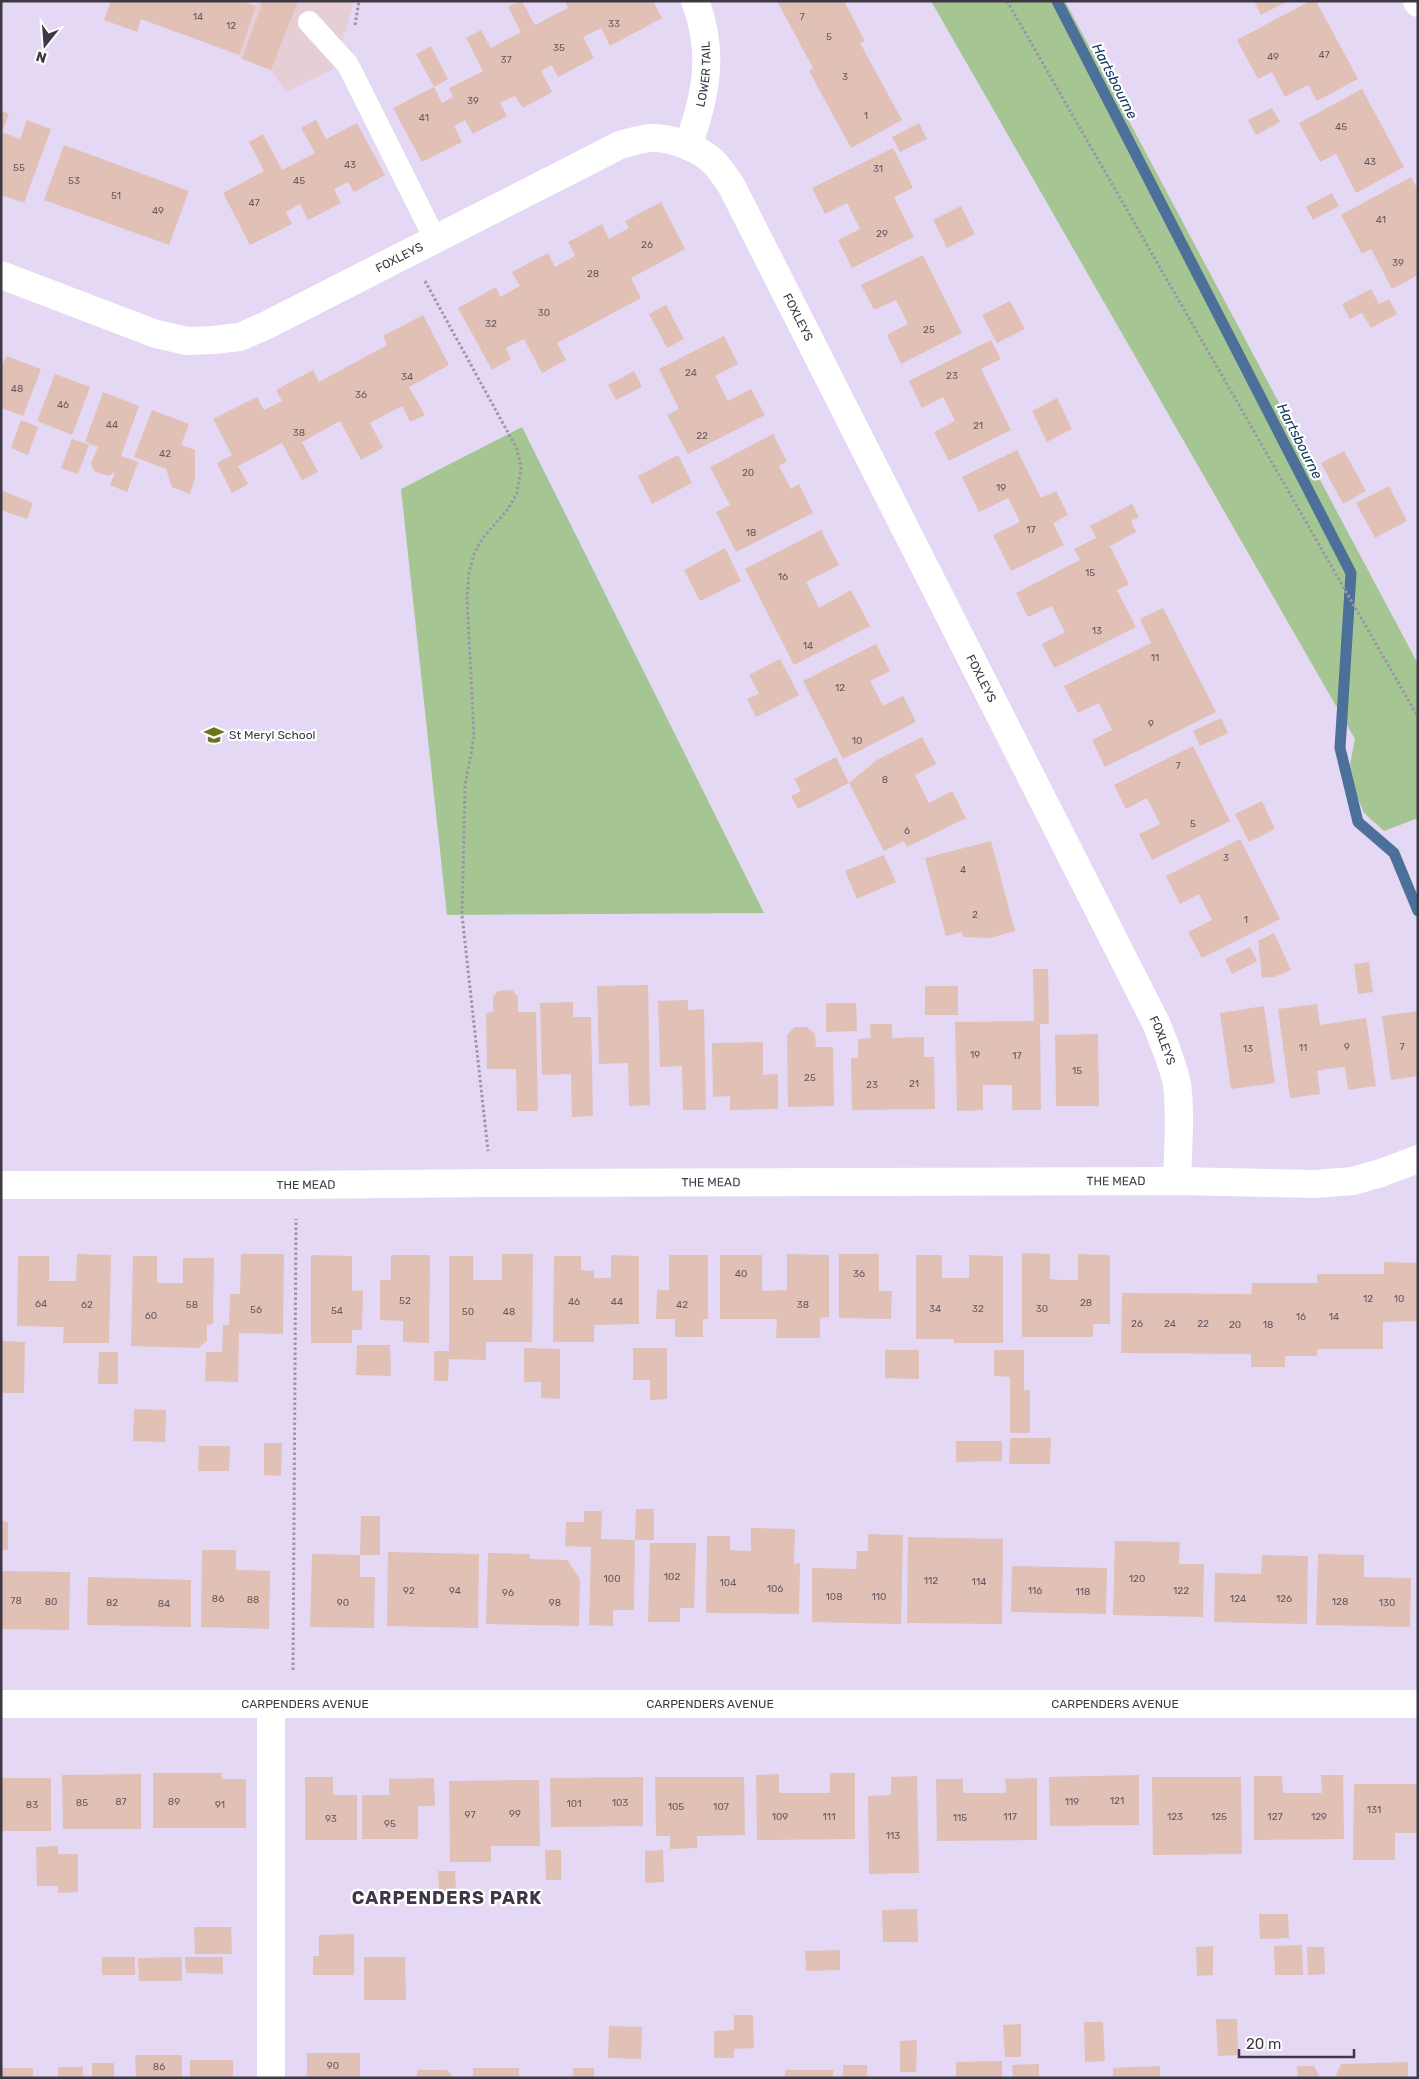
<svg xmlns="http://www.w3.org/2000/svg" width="1419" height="2079" font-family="Rubik,sans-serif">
<rect width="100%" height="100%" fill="#e4d8f5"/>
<path fill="#e6cdd6" d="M258,1H354L335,68L286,92L271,70L238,57Z"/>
<path fill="#a5c592" d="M931,1H1065L1418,664V818L1384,831L1364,813L1356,794L1350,765L1355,739Z
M522,427L764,913L447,915L401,489Z"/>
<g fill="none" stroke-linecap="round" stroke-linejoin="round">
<path stroke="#4c709a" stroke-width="11" d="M1057,1L1351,573L1340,748L1358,822L1394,853L1418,911"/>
</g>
<path fill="#e1c0b6" d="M111,1H243L256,6L239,55L141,19L137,32L104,20Z
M263,1H298L271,70L242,59Z
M520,1H522L535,25L568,8L565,1H653L662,18L610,46L601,28L583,37L594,58L558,77L552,65L541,71L552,92L523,108L515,96L500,103L507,116L473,134L465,120L454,126L462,142L422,162L393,108L434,87L442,103L453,97L449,88L483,71L466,38L481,30L491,48L521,32L508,7Z
M777,1H844L865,41L860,43L902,120L851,148L809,71L813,68Z
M1254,1H1288L1261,15Z
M1310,1H1316L1358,79L1317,101L1308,85L1285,97L1272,72L1258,79L1237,40Z
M431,46L448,79L434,87L416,54Z
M1362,89L1404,167L1356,193L1336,154L1320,162L1299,123Z
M1272,108L1280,122L1256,135L1248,120Z
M1,111L9,114L2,132L20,139L27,120L51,129L24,203L1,195Z
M316,120L326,139L357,123L385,175L354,192L348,182L334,189L341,203L308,220L300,204L286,212L292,224L250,245L223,193L264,171L249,142L263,134L282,170L315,153L301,128Z
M919,123L927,139L900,152L892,137Z
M64,145L189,191L169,245L44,200Z
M893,148L913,188L894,197L914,237L852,268L838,240L860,229L847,203L825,214L812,188Z
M1411,177L1418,190V275L1392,289L1371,249L1362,254L1341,215Z
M1332,193L1339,206L1313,220L1306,207Z
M661,202L685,249L631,278L641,298L557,343L566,360L542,373L524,339L506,348L511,359L492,370L458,308L496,287L500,297L520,286L512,272L548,253L555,267L575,256L568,242L602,224L609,239L629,228L625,221Z
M961,206L975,234L947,248L933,220Z
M923,255L962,333L901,364L887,335L908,324L896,300L874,310L861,285Z
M1371,289L1379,304L1389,299L1397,314L1371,328L1362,313L1350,319L1342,304Z
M1010,301L1025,329L997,343L982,315Z
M666,305L684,339L667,348L649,314Z
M423,315L449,365L409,387L425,415L410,422L402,406L370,423L383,448L361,460L340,421L302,442L318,472L302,480L282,443L238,466L248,484L232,493L217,463L232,455L213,419L257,397L264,410L282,401L276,390L313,370L319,382L387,345L383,336Z
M724,336L738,364L715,376L721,387L728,401L751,389L765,415L688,454L667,415L679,409L659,369Z
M991,340L1001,359L981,369L1011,430L949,461L934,432L955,421L943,397L922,408L909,381Z
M6,356L41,369L23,416L1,408V368Z
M634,371L642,387L616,400L608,385Z
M55,374L90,387L72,435L37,421Z
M103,392L139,406L121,456L138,462L127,492L110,485L115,472L108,476L94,471L91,463L98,447L85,442Z
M1057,398L1072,429L1047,442L1032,411Z
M152,410L189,424L181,445L195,450V478L190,494L172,487L166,469L134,457Z
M21,420L38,427L28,455L11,448Z
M773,434L787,461L779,466L791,489L799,484L813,513L736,552L716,512L730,505L710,467Z
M72,439L89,445L78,474L61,468Z
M1017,450L1041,498L1056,491L1068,515L1053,523L1064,545L1011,571L993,535L1020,522L1008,498L979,512L962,477Z
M1344,451L1366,491L1343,504L1321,463Z
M678,455L692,483L652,504L638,476Z
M1389,486L1407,521L1375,538L1356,503Z
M1,490L33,503L27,519L1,510Z
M1132,504L1139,517L1131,521L1136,532L1110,546L1129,584L1117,590L1136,627L1054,668L1042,644L1065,632L1052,606L1028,617L1016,593L1080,560L1074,549L1096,538L1090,526Z
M821,530L839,565L806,582L819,608L851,590L870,626L794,665L745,569Z
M725,548L741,581L700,601L684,570Z
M1163,608L1216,712L1105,767L1092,740L1112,730L1099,703L1078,713L1064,686L1151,643L1140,619Z
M876,644L890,671L870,681L883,706L903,696L916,722L843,759L803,681Z
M780,659L799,695L756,717L747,699L759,694L749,675Z
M1221,718L1228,733L1200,746L1193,731Z
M922,737L936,764L915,775L929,803L952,791L966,818L907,847L904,841L884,851L849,783L877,760Z
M1193,746L1230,821L1152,860L1139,834L1160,824L1147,798L1126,809L1114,785Z
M836,757L849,783L798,809L791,796L801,791L794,779Z
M1262,801L1275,829L1249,842L1235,814Z
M1240,839L1280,919L1202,958L1188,932L1212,920L1199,894L1180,904L1166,876Z
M991,841L1015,931L990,938L963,937L962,932L946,936L925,858Z
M884,855L896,882L857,899L845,871Z
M1274,933L1291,970L1274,977L1262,978L1258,941Z
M1250,947L1257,961L1232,974L1225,959Z
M1369,962L1373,992L1358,994L1354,964Z
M1033,969H1048L1049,1024H1040L1041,1110H1012V1085H983V1110L957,1111L955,1022L1034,1021Z
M648,985L650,1105L629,1106L628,1063L599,1064L597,986Z
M925,986H958V1015H925Z
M512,990L518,997V1012H536L538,1111H517L516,1069H487L486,1013L493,1012V997L498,991Z
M688,1000V1010L704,1009L706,1110H683L682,1066L660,1067L658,1001Z
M573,1002V1017H591L593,1116L572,1117L571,1074L542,1075L540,1003Z
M826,1003H856L857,1031L826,1032Z
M1317,1004L1320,1025L1366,1018L1376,1086L1348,1090L1345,1067L1327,1069L1317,1071L1320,1094L1290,1098L1278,1009Z
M1264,1006L1275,1083L1231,1089L1220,1013Z
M1418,1011V1076L1391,1080L1382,1016Z
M870,1024H892V1038L924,1037V1057H934L935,1109L852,1110L851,1058H858V1039L871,1038Z
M795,1027H807L815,1034L816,1047H833L834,1106L788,1107L787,1035Z
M1098,1034L1099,1106H1056L1055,1035Z
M763,1042V1075L778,1074V1109L730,1110V1096L713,1097L712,1043Z
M1022,1253L1050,1254V1279L1062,1280H1078V1254L1110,1255V1324H1093V1337H1022Z
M77,1254L111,1255L109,1343H63L64,1327L17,1326L18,1256H49V1281H76Z
M241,1254H284L283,1334L239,1333L238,1382L205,1381L206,1352H222L223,1325H229L230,1294H240Z
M502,1254H533L532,1342H486V1360L449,1359L448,1381H434V1351H449V1256H473V1280H502Z
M787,1254L829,1255V1317L820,1318V1338H776L777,1319H720V1255H762V1291L787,1290Z
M839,1254H879V1291H892L891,1319L839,1318Z
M311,1255L352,1256V1291L363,1290L362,1330H352V1343H311Z
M391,1255H430L429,1343L403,1342V1321L380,1320V1280H391Z
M611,1255L639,1256V1324L594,1325V1342H553L554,1256H581V1270L594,1271V1278H611Z
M669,1255H708V1319H703V1337H675V1319H656L657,1290H669Z
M916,1255H942V1278H969V1255L1003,1256V1343H954V1339H916Z
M133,1256H157V1283H183V1258H214L213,1324L207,1325V1341L198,1348L131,1346Z
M1384,1262L1418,1263V1321L1383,1322V1349H1317V1356H1285V1367H1251V1354L1121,1353L1122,1293L1251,1294L1252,1283H1317V1274H1384Z
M1,1341L25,1342L24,1393H1Z
M357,1345H390L391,1376L356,1375Z
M524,1348L560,1349V1399L541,1398V1382H524Z
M633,1348H667V1399L650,1400V1380H633Z
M885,1350H919V1379L885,1378Z
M994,1350H1024V1390H1030V1433H1010V1377L994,1376Z
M99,1352H118V1384H98Z
M134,1409L166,1410L165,1442L133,1441Z
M1010,1438H1051L1050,1464H1009Z
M956,1441H1002V1461L956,1462Z
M264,1443H282L281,1476L264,1475Z
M199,1446H230L229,1471H198Z
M636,1509H654V1540H635L634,1610H613V1626L589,1625L591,1547L565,1546L566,1522H584V1511H602L601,1539L635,1540Z
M361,1516H380V1555H360Z
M1,1521L8,1522V1550H1Z
M751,1528L795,1529L794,1564L800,1563L799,1614L706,1613L707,1536H730V1550L751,1551Z
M868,1534L903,1535L901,1624L812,1622V1568L856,1569L857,1551H868Z
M908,1537L1003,1539L1002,1624L907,1623Z
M1115,1541L1180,1542L1179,1564H1204L1203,1617L1113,1615Z
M650,1543H696L694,1608H680V1622H648Z
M202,1550H236V1570L270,1571L269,1629L201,1627Z
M388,1552L479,1554L478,1628L387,1626Z
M488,1553L530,1554V1559L567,1560L580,1579L579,1626L486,1624Z
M312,1554L360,1555V1577H375L374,1628L310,1627Z
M1318,1554L1364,1555V1577L1411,1578L1410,1627L1316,1625Z
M1262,1555L1308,1556L1307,1624L1214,1622L1215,1573L1261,1574Z
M1012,1566L1107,1568L1106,1614L1011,1612Z
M1,1571L70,1572L69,1630L1,1629Z
M88,1577L191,1580V1627L87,1625Z
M153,1773H222V1779H246V1828H153Z
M830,1773H855V1839L757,1840L756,1775L779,1774V1793H830Z
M141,1774V1829H63L62,1775Z
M1139,1775V1825L1050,1826L1049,1777Z
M1321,1775H1343L1344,1839L1254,1840V1776H1282L1283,1793H1322Z
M917,1776L919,1873L869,1874L868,1796L891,1795V1777Z
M305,1777H333V1795H357V1840H305Z
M643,1777V1826L551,1827L550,1778Z
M655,1777H744L745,1835L697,1836V1848L670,1849V1836H656Z
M1152,1777H1241L1242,1854L1153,1855Z
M1,1778H51V1831H1Z
M434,1778L435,1806H418V1839H362V1795H389V1779Z
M1037,1778V1840L937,1841L936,1779H963V1793H1006L1005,1779Z
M539,1780L540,1846H491V1862H450L449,1781Z
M1354,1784H1418V1833H1395V1860H1353Z
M58,1846V1854H78V1892L58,1893V1886H37L36,1847Z
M545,1850H561V1880H546Z
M663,1850L664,1882L645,1883V1851Z
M438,1871H455L456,1891L439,1892Z
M917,1909L918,1942H883L882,1910Z
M1259,1914H1288L1289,1938L1260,1939Z
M194,1927H231L232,1954H195Z
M354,1934V1975H313V1956H319V1935Z
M1302,1945L1303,1975H1275L1274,1946Z
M1213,1946V1975L1197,1976L1196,1947Z
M1307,1947H1324L1325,1974L1308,1975Z
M840,1950V1970L806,1971L805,1951Z
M102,1957H135V1975H102Z
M182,1957V1981H139L138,1958Z
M185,1957H223V1974L186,1973Z
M364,1957H405L406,2000H364Z
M734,2015H753L754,2048L734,2049V2058H714V2031L734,2030Z
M1216,2019H1237L1238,2055L1218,2056Z
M1084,2022H1103L1105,2061L1085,2062Z
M1021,2024V2057H1005L1003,2025Z
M609,2026L642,2027L641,2059L608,2058Z
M917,2040L916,2072H900V2041Z
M307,2053H360V2078H307Z
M135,2055H182V2078H136Z
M190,2060H233V2078H190Z
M1002,2061V2078H956V2062Z
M1408,2062V2078H1335L1341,2064Z
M92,2063H114V2078H92Z
M1039,2064V2078H1013L1012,2065Z
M843,2065H867V2078H843Z
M1160,2066V2078H1113V2068Z
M1297,2066H1314L1320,2078H1298Z
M58,2067H83V2078H58Z
M1,2068H33V2078H1Z
M473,2068H519V2078H473Z
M573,2068H594V2078H573Z
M417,2070H447L454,2078H417Z
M785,2070H833V2078H785Z"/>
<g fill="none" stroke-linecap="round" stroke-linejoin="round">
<path stroke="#9d94aa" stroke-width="3" stroke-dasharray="2.5 2.5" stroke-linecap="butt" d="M1007,1L1418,717
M355,25L359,1
M425,281L517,449L521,468L517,493L508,509L482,539L474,554L469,573L467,597L474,737L465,786L462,915L488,1151
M293,1670L296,1219"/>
<path stroke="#fff" stroke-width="22" d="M309,22L348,65L435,239"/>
<g stroke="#fff" stroke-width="28">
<path d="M1417,1L1418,3"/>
<path id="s1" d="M688,146C706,95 715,53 695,1"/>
<path id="s2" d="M1,275L156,334L187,341L213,340L240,337L267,325L620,145C631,142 642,138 654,138C671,138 695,147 709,158C718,165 724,175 731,185L1157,1025C1164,1044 1173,1064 1177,1084C1181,1116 1178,1149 1177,1181"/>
<path id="s3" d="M1,1185H296L492,1183L1177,1181L1314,1184L1353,1181L1381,1173L1418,1159"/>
<path id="s4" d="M1,1704H1418"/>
<path d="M271,2078V1704"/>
</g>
</g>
<defs>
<symbol id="school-bare" viewBox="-9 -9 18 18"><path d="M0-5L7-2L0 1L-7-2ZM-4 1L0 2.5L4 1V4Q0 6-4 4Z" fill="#6c731a" stroke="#fff" stroke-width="2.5" paint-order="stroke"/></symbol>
</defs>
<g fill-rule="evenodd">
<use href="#school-bare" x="200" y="721" width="28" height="28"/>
</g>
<g text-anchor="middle" stroke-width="4.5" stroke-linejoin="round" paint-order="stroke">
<g font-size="10" fill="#665a60">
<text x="198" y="20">14</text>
<text x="802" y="20">7</text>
<text x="614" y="27">33</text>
<text x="231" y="29">12</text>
<text x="829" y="40">5</text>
<text x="559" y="51">35</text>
<text x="1324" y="58">47</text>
<text x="1273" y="60">49</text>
<text x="506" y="63">37</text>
<text x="845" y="80">3</text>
<text x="473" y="104">39</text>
<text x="866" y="119">1</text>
<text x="424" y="121">41</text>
<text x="1341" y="130">45</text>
<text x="1370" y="165">43</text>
<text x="350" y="168">43</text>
<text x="19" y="171">55</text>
<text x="878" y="172">31</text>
<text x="74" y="184">53</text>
<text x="299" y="184">45</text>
<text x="116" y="199">51</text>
<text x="254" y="206">47</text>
<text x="158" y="214">49</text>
<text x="1381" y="223">41</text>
<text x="882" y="237">29</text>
<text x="647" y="248">26</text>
<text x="1398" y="266">39</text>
<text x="593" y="277">28</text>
<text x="544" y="316">30</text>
<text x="491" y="327">32</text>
<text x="929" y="333">25</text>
<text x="691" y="376">24</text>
<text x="952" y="379">23</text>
<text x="407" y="380">34</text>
<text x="17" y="392">48</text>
<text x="361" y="398">36</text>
<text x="63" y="408">46</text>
<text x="112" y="428">44</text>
<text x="978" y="429">21</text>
<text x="299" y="436">38</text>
<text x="702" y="439">22</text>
<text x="165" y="457">42</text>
<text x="748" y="476">20</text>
<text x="1001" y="491">19</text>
<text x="1031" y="533">17</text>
<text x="751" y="536">18</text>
<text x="1090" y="576">15</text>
<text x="783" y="580">16</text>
<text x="1097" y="634">13</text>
<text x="808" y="649">14</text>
<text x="1155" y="661">11</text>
<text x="840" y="691">12</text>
<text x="1151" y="727">9</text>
<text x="857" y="744">10</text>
<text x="1178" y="769">7</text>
<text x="885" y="783">8</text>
<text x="1193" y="827">5</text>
<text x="907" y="834">6</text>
<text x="1226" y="861">3</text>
<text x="963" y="873">4</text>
<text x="975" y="918">2</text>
<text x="1246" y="923">1</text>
<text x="1347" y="1050">9</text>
<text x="1402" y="1050">7</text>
<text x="1303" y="1051">11</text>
<text x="1248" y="1052">13</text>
<text x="975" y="1058">19</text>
<text x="1017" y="1059">17</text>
<text x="1077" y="1074">15</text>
<text x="810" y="1081">25</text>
<text x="914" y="1087">21</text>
<text x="872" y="1088">23</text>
<text x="741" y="1277">40</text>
<text x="859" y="1277">36</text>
<text x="1368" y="1302">12</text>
<text x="1399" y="1302">10</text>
<text x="405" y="1304">52</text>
<text x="574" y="1305">46</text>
<text x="617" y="1305">44</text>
<text x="1086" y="1306">28</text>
<text x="41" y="1307">64</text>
<text x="87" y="1308">62</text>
<text x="192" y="1308">58</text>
<text x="682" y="1308">42</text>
<text x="803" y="1308">38</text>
<text x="935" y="1312">34</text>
<text x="978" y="1312">32</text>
<text x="1042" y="1312">30</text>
<text x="256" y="1313">56</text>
<text x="337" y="1314">54</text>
<text x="468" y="1315">50</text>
<text x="509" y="1315">48</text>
<text x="151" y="1319">60</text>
<text x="1301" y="1320">16</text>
<text x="1334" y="1320">14</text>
<text x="1137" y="1327">26</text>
<text x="1170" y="1327">24</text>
<text x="1203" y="1327">22</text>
<text x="1235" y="1328">20</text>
<text x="1268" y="1328">18</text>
<text x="672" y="1580">102</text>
<text x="612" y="1582">100</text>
<text x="1137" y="1582">120</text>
<text x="931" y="1584">112</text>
<text x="979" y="1585">114</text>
<text x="728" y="1586">104</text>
<text x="775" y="1592">106</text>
<text x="409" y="1594">92</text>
<text x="455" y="1594">94</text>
<text x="1035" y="1594">116</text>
<text x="1181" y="1594">122</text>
<text x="1083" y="1595">118</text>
<text x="508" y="1596">96</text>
<text x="834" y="1600">108</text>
<text x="879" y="1600">110</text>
<text x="218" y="1602">86</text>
<text x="1238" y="1602">124</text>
<text x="1284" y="1602">126</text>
<text x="253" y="1603">88</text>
<text x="16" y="1604">78</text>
<text x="51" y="1605">80</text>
<text x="1340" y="1605">128</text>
<text x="112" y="1606">82</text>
<text x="343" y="1606">90</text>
<text x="555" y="1606">98</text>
<text x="1387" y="1606">130</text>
<text x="164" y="1607">84</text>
<text x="1117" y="1804">121</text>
<text x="121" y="1805">87</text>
<text x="174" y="1805">89</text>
<text x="1072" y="1805">119</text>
<text x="82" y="1806">85</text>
<text x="620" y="1806">103</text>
<text x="574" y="1807">101</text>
<text x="32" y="1808">83</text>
<text x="220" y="1808">91</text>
<text x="676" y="1810">105</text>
<text x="721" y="1810">107</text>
<text x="1374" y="1813">131</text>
<text x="515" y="1817">99</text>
<text x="470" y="1818">97</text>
<text x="780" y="1820">109</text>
<text x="829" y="1820">111</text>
<text x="1010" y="1820">117</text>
<text x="1175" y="1820">123</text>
<text x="1219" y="1820">125</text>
<text x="1275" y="1820">127</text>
<text x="1319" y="1820">129</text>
<text x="960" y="1821">115</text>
<text x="331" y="1822">93</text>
<text x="390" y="1827">95</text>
<text x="893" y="1839">113</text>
<text x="333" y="2069">90</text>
<text x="159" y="2070">86</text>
</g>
<g font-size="12" fill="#3d3843" stroke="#fff">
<text dy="4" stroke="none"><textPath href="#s1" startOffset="74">LOWER TAIL</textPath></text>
<text dy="4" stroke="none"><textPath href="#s2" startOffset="429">FOXLEYS</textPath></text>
<text dy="4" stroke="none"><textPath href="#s2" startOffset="954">FOXLEYS</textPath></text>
<text dy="4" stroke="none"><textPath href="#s2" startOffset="1359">FOXLEYS</textPath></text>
<text dy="4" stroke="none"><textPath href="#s2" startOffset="1764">FOXLEYS</textPath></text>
<text dy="4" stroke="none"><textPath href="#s3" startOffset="1115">THE MEAD</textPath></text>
<text dy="4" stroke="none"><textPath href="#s3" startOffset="710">THE MEAD</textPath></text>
<text dy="4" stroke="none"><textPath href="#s3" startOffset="305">THE MEAD</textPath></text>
<text dy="4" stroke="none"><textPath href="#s4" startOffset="304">CARPENDERS AVENUE</textPath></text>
<text dy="4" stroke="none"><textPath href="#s4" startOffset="709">CARPENDERS AVENUE</textPath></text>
<text dy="4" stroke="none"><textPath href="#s4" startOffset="1114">CARPENDERS AVENUE</textPath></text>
</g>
<g font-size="12" fill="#3d3843" stroke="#fff" text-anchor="start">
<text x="229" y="739">St Meryl School</text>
</g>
<g font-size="14" font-style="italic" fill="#153c62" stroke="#fff">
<text transform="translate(1115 81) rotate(63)" y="5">Hartsbourne</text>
<text transform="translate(1300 441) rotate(63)" y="5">Hartsbourne</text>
</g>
<g font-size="18" font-weight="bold" letter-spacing="1" fill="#3d3843" stroke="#fff">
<text x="447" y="1904">CARPENDERS PARK</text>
</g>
</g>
<rect width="1419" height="2079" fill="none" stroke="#3d3843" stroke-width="5"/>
<g transform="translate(45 45) rotate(197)" stroke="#ffffff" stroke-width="4" paint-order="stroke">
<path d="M0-4L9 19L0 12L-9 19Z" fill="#3d3843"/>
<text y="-8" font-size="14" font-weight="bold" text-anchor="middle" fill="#3d3843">N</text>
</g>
<path d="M1239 2049v8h115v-8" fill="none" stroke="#3d3843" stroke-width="2.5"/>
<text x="1246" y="2049" font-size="15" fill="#3d3843" stroke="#ffffff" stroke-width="4" paint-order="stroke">20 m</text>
</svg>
